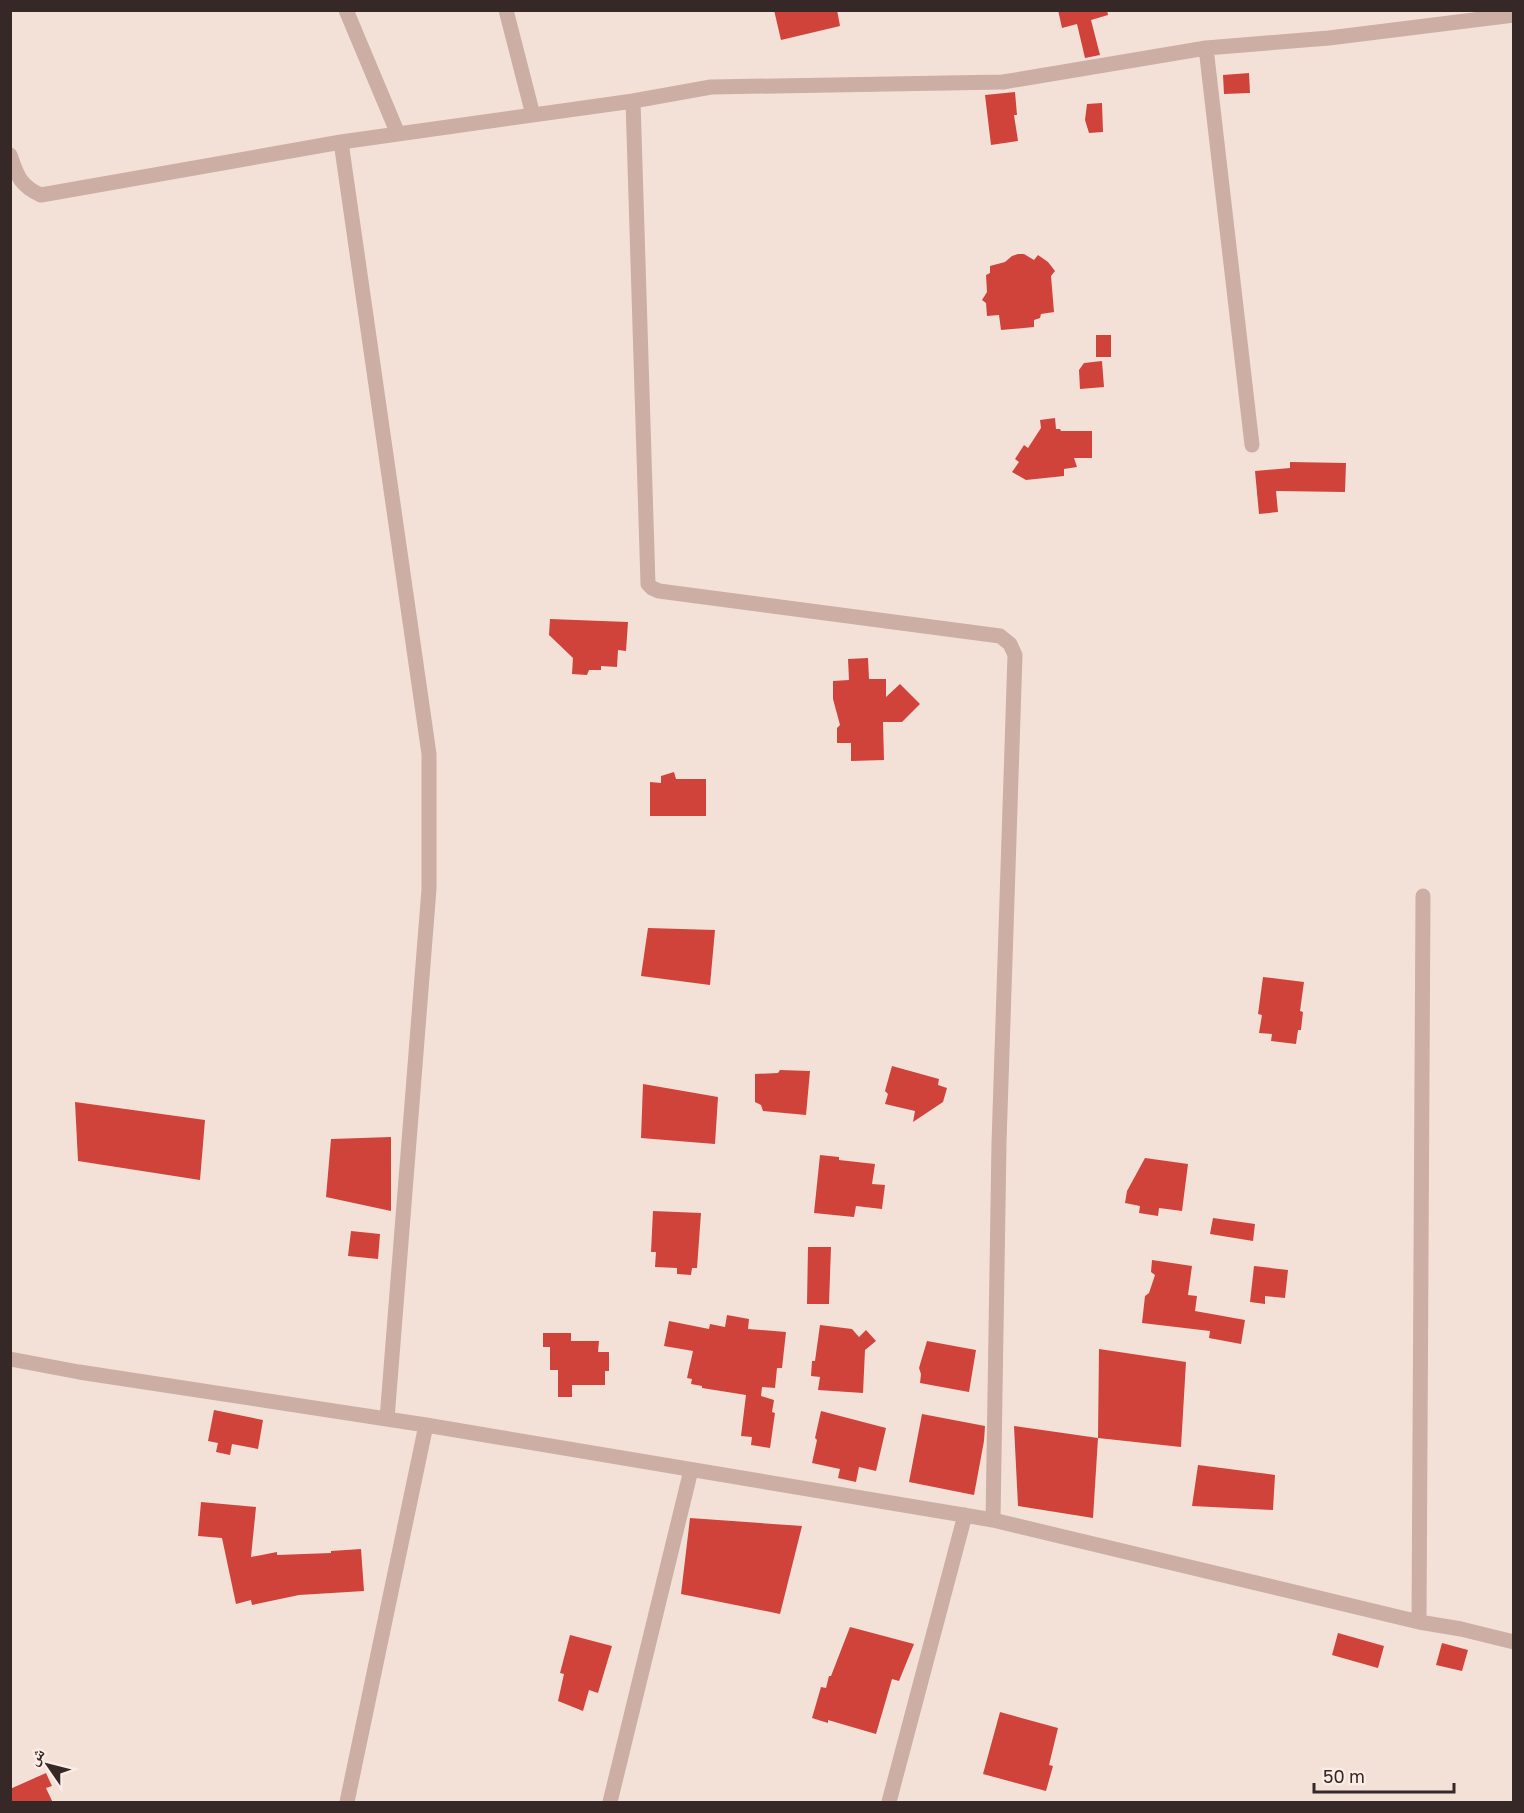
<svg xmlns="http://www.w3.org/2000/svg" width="1524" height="1813" font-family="'Golos Text','Noto Naskh Arabic',sans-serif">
<rect width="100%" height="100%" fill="#f3e1d8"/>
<path fill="#cf433b" d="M774,10H837L840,26L781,40Z
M1058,10H1107L1108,15L1091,20L1100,55L1085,58L1077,24L1062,28Z
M1249,73L1250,93L1224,94L1223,75Z
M1015,92L1017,115H1014L1018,141L991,145L985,95Z
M1102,103L1103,132L1089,133L1085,120L1087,104Z
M1018,254H1024L1034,260L1038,255L1048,262L1055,271L1051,276L1054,312L1041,314L1040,318L1034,320V327L1001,330L999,315L987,316L986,303L982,300L987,292L986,275L990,273V266L1005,262L1012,256Z
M1096,335H1111V357H1096Z
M1102,361L1104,387L1080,389L1079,370L1084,363Z
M1055,418L1056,429H1060L1061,431H1092V458H1074L1077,467L1064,469V476L1026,480L1012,472L1019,462L1015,459L1024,445L1028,448L1041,428L1040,420Z
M1290,462L1346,463L1345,492L1276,491L1278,512L1259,514L1255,471L1290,468Z
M550,619L628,622L626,651L618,650L617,667L601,666V670H589L587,675L572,674L573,658L549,635Z
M868,658L869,679H886V697L900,684L920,704L902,722H883L884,760L851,761V743H837V728L840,725L833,699V681L849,680L848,659Z
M674,772L676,779H706V816H650V782L661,783V776Z
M648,928L715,930L710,985L641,976Z
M1263,977L1304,982L1300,1011L1303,1012L1301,1030H1298L1296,1044L1271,1041L1272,1034L1259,1033L1262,1015L1258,1014Z
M892,1066L939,1079L938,1085L947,1088L943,1102L913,1122L915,1111L885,1104L888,1094L885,1091Z
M780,1070L810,1071L806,1115L763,1111L761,1105L755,1102V1074L778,1073Z
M643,1084L718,1097L715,1144L641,1138Z
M75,1102L205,1120L200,1180L78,1161Z
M391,1137V1211L326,1197L331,1139Z
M820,1155L839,1157V1160L875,1164L872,1184L885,1185L882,1209L856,1206L854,1217L814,1213Z
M1145,1158L1188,1164L1182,1211L1159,1208L1158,1216L1139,1213L1140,1206L1125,1203L1127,1191Z
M653,1211L701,1213L697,1268H692L691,1275L677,1274V1268L655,1267L656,1252H651Z
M1213,1218L1255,1224L1253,1241L1210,1234Z
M351,1231L380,1234L378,1259L348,1256Z
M808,1247H831L829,1304H807Z
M1152,1260L1192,1266L1188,1295L1197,1296L1195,1311L1245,1320L1241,1344L1209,1338L1210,1331L1142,1323L1145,1296L1149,1293L1155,1275L1151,1272Z
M1254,1266L1288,1270L1285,1298L1265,1296V1304L1250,1302Z
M727,1315L749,1319L748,1329L786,1332L782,1368H777L775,1388L762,1387L761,1396L774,1400L772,1412L775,1413L770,1448L751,1445L752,1437L741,1436L746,1395L702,1388V1386L691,1384L692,1379L687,1378L693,1351L664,1346L669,1321L709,1329L710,1324L725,1327Z
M820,1325L852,1329L859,1337L866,1330L876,1341L865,1350L863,1393L818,1390L820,1377L811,1376L812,1361H815Z
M543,1333H571V1341H599L598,1352H609V1371H605V1385H572V1397H558V1370H550V1347H543Z
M927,1341L976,1350L969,1392L920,1383L921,1374L919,1368Z
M1099,1349L1186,1362L1181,1447L1098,1438Z
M214,1410L263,1420L258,1449L232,1444L230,1455L216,1452L218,1443L208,1441Z
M821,1411L886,1428L876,1471L859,1467L856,1482L838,1478L840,1469L812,1463L817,1440L815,1438Z
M922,1414L985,1426L984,1441L974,1495L909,1482Z
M1014,1426L1098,1438L1093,1518L1018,1506Z
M1198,1465L1275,1475L1273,1510L1192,1506Z
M201,1502L256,1507L251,1557L277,1552V1555L331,1553V1551L361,1549L364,1591L299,1595L252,1605L251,1600L236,1604L222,1538L198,1536Z
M690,1518L802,1526L780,1614L681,1594Z
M850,1627L914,1644L899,1681L892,1679L876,1734L828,1720V1723L812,1718L821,1687L826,1688L829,1676H831Z
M1338,1633L1384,1646L1378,1668L1332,1655Z
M570,1635L612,1646L598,1693L589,1690L583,1711L558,1701L564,1674L560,1673Z
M1442,1643L1468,1650L1462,1671L1436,1665Z
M1000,1712L1058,1728L1049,1765L1053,1766L1046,1791L983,1774Z
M46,1773L52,1786L46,1788L53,1803H10V1789Z"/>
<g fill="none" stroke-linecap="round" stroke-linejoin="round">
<path stroke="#ccaea4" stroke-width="15" d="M346,10L398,134
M506,10L533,115
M1206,48L1252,445
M633,101L648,584L652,588L659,591L1000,636L1010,644L1015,655L999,1143L993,1520
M341,142L429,754V889L387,1419
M10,155C17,175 20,186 41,195L341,142L633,101L711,87L1003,82L1206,48L1329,38L1514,15
M10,1359L79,1372L426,1425L993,1520L1419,1622L1461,1629L1514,1642
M1419,1622L1423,896
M347,1802L426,1425
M610,1802L691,1470
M889,1802L965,1515"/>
</g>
<rect width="1524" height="1813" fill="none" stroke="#362826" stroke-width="24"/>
<g transform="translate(48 1765) rotate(305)" stroke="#fbede5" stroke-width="4.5" paint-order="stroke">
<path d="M0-4.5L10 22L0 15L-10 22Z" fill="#362826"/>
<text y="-9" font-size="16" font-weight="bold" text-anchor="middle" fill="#362826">ش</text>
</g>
<path d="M1314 1783v9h140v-9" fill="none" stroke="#362826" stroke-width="3"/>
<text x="1323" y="1783" font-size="18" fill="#362826" stroke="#fbede5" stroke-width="4.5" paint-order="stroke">50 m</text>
</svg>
